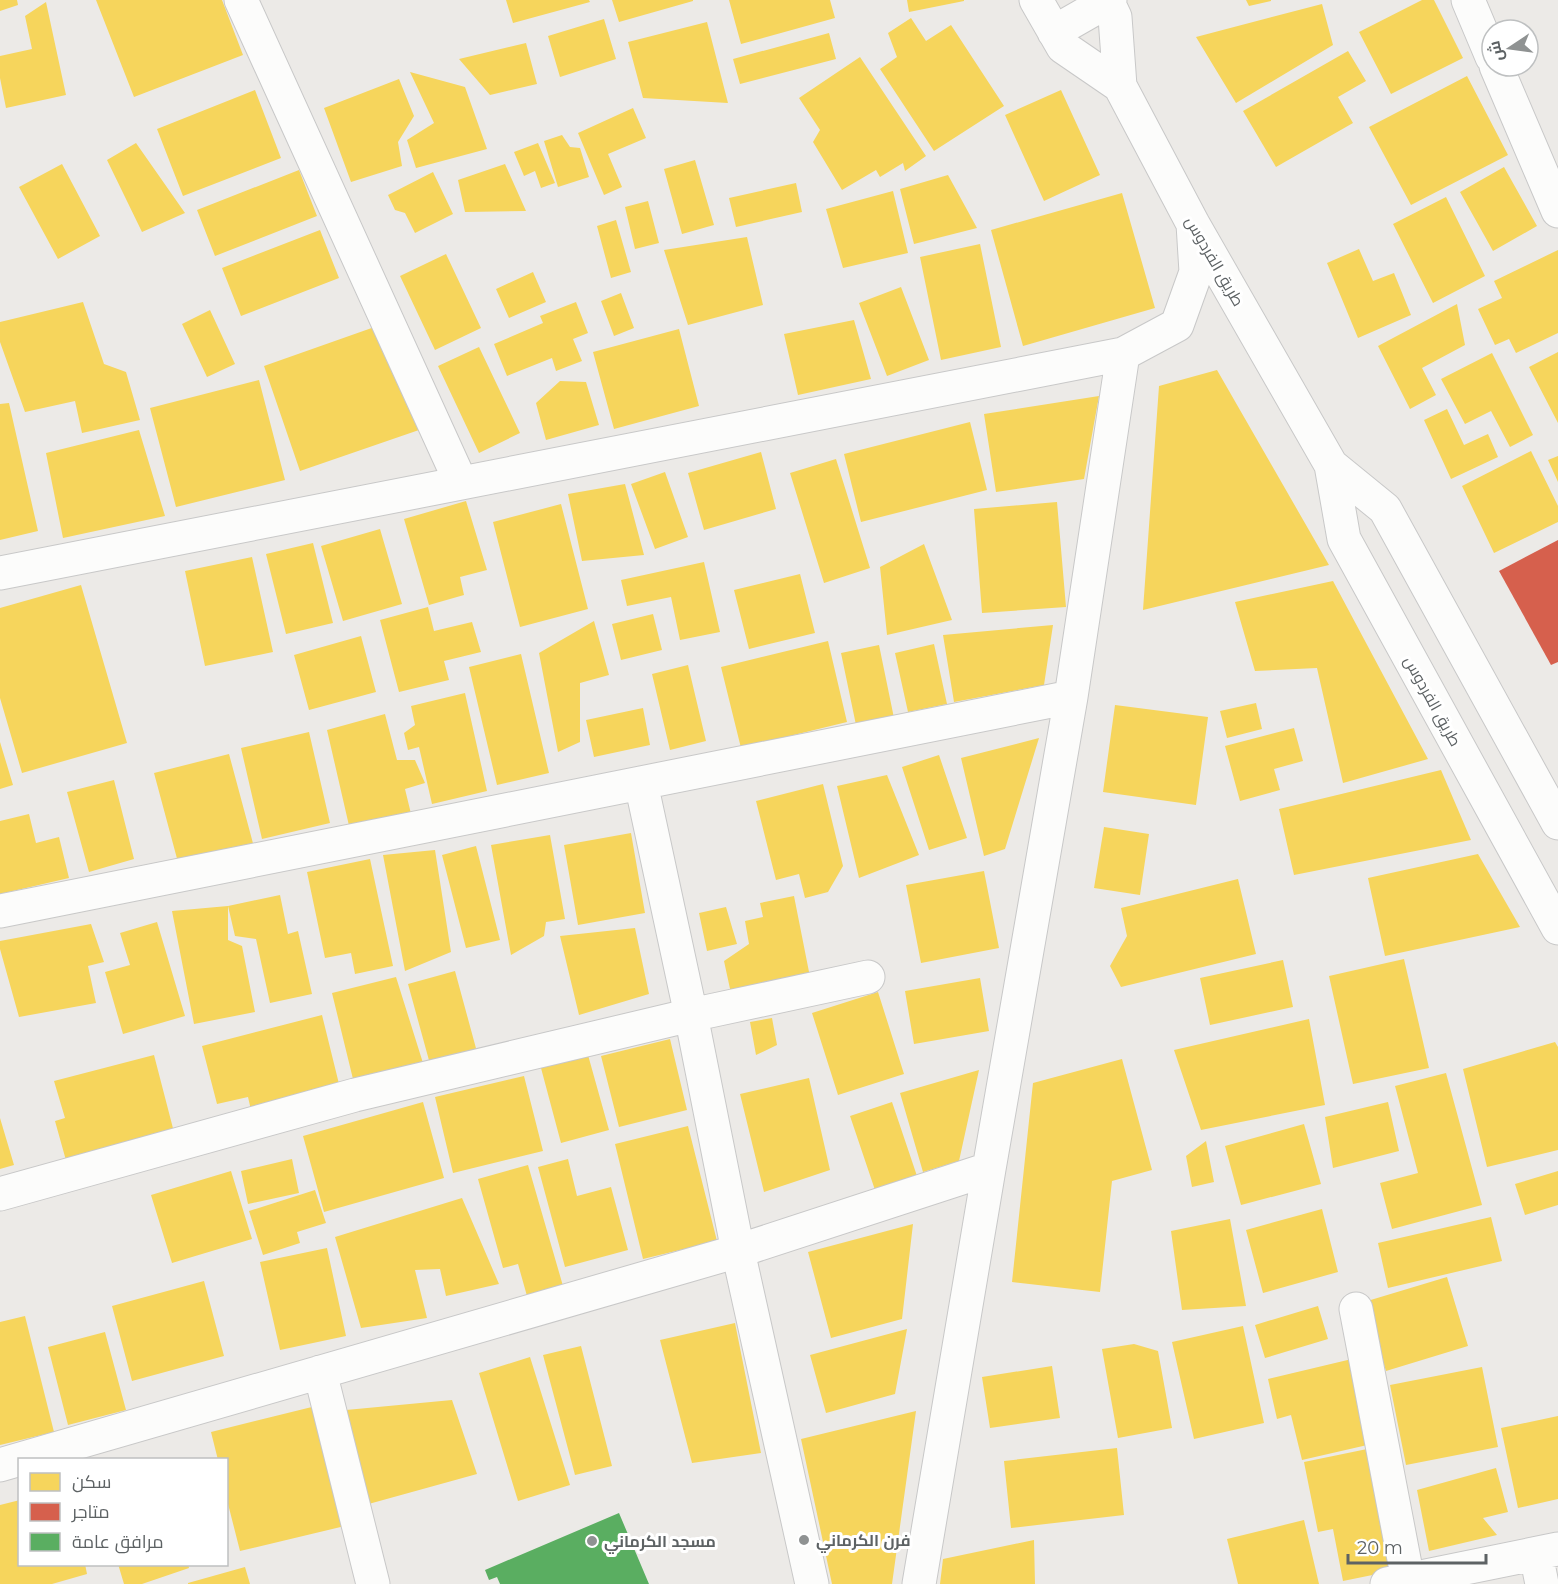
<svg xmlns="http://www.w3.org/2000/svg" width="1558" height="1584" font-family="Montserrat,Cairo,sans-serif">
<rect width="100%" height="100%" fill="#eceae7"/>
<path fill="#f6d55c" d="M0,0H17L18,5L0,11Z
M96,0H222L243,55L134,97Z
M506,0H589L590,2L513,23Z
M612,0H693V1L619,22Z
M729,0H830L835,18L741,44Z
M907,0H964V1L909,12Z
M1246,0H1271V1L1249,6Z
M1422,0H1434L1463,58L1391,94L1359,32Z
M46,2L66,95L6,108L0,78V56L32,49L25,16Z
M1322,4L1333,45L1236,103L1196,37Z
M911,18L926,41L951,25L1004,106L934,151L880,69L897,57L888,33Z
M604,19L616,59L560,77L548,36Z
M707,22L728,103L643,98L628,42Z
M829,33L836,59L740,84L733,59Z
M526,43L537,84L490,95L459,59Z
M1348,51L1366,81L1338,97L1353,123L1276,167L1243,111Z
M860,57L926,156L905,171L903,163L880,177L876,170L842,190L813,142L820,130L799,98Z
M410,72L465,87L487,149L416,168L407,140L434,123Z
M1467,76L1508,155L1411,205L1369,127Z
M399,79L414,116L398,142L402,166L351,182L324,108Z
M255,90L281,158L183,196L157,129Z
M1061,90L1100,175L1044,201L1005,115Z
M633,108L646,138L608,154L622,187L604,195L578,133Z
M562,135L570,147L580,148L589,177L558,187L544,141Z
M136,143L185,213L142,232L107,160Z
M538,143L555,183L541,188L535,171L524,176L514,152Z
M695,160L714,225L682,234L664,169Z
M62,164L100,236L58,259L19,187Z
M505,164L526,211L465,212L458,180Z
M1504,167L1537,226L1493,251L1460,192Z
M299,170L317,216L215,256L197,210Z
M433,172L453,214L415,233L405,213L395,210L388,195Z
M948,175L977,228L914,244L900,189Z
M796,183L802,212L736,227L729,198Z
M893,191L908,253L843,268L826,209Z
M1122,193L1155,308L1023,346L991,230Z
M1446,197L1485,276L1433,303L1393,224Z
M648,201L659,243L635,249L625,207Z
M616,220L631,272L611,278L597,226Z
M320,230L339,278L241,316L222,268Z
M747,237L763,305L688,325L664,250Z
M980,244L1001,347L941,360L920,257Z
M1359,249L1373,281L1394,273L1411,315L1358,338L1327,263Z
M1558,250V333L1516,353L1509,339L1495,345L1478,309L1502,298L1494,281Z
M446,254L481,328L435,350L400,276Z
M533,272L546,302L509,318L496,289Z
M901,287L929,360L887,376L859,303Z
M621,293L634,328L614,336L601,301Z
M83,302L104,364L126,372L140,420L82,433L75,401L25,412L0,342V322Z
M576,302L588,333L573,339L582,361L556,371L552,358L507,376L494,344L543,323L540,316Z
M1457,304L1465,345L1422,368L1436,395L1410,409L1378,346Z
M210,310L235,364L207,377L182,324Z
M854,320L871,379L798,395L784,334Z
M383,324L419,430L300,471L264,366Z
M679,329L699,406L614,429L593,352Z
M479,347L520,433L479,453L438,366Z
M1558,352V423L1529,367Z
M1492,353L1533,435L1510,447L1491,411L1465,424L1441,379Z
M1217,370L1329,565L1143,610L1159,386Z
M259,380L285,480L176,507L150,408Z
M560,381L586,382L599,425L546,440L536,403Z
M1099,396L1084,479L996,492L984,414Z
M9,403L38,531L0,540V404Z
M1447,409L1464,445L1488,434L1498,457L1451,479L1424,420Z
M970,422L987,490L861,522L844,454Z
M139,430L165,516L63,538L46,453Z
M1531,451L1558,506V522L1494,553L1462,486Z
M761,452L776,509L704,530L688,473Z
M1558,456V482L1548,460Z
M836,459L870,568L824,583L790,473Z
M665,472L688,537L655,549L631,484Z
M625,484L644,555L582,561L568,494Z
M466,501L487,570L460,577L464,595L429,605L404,519Z
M1057,502L1066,607L982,613L974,509Z
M561,504L588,609L520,627L493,522Z
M380,529L402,604L343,621L321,546Z
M313,543L333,623L286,634L266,554Z
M924,544L952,620L887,635L880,567Z
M252,557L273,652L205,666L185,571Z
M704,562L720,632L680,640L671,597L627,606L621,580Z
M800,574L815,633L749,649L734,590Z
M1333,581L1428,759L1343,783L1317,668L1255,671L1235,602Z
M81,585L127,743L22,773L0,698V608Z
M428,607L434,631L472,622L481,652L444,661L449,680L399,692L380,620Z
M653,614L662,650L621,660L612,624Z
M594,621L609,675L580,683V742L558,752L539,653Z
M1053,625L1044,685L954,702L943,635Z
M361,636L376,692L309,710L294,655Z
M828,641L847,722L741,748L721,667Z
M934,644L947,704L908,712L895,653Z
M879,645L894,718L856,725L841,653Z
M521,654L549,773L497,785L469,667Z
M688,665L706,741L670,750L652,674Z
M465,693L487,791L432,804L419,747L408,750L404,733L415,725L411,706Z
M1256,703L1262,729L1227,738L1220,711Z
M1115,705L1208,717L1196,805L1103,792Z
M643,708L650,745L594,757L586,720Z
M385,714L397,760H415L425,783L405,789L413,822L350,830L327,730Z
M1294,728L1303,761L1274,769L1280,790L1240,801L1225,746Z
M309,732L330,823L262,839L241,748Z
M1039,738L1005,849L984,856L961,758Z
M0,742L13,785L0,789Z
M229,754L254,847L179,866L154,773Z
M939,755L967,838L929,850L902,767Z
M1441,770L1471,840L1294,875L1279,809Z
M887,775L919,855L859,878L837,786Z
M114,780L134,859L89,872L67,792Z
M823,784L843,866L828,892L805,898L799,874L776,880L756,801Z
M29,814L36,843L59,837L69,878L0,894V821Z
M1104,827L1149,834L1140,895L1094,888Z
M631,833L645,913L578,925L564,845Z
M550,835L565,919L546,922L544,936L511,955L491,845Z
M476,846L500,940L466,948L442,855Z
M435,850L451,952L405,971L383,855Z
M1478,854L1520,927L1385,956L1368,878Z
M370,859L393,966L355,974L351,953L325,958L307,872Z
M984,871L999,948L921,963L906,885Z
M1238,879L1256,954L1121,987L1110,966L1127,936L1121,908Z
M280,895L288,934L298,931L312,994L270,1003L256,939L235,936L228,906Z
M794,896L811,982L732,998L724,961L749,944L745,921L763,917L760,903Z
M228,906V940L242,946L255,1012L194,1024L172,911Z
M726,907L737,944L707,951L699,913Z
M157,922L185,1016L123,1034L105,972L130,965L120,933Z
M91,924L104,962L88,966L96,1003L19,1017L0,949V941Z
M635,928L649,994L579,1015L560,936Z
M1404,959L1429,1068L1353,1084L1329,976Z
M1283,960L1293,1007L1210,1025L1200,978Z
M455,971L477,1052L430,1064L408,984Z
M396,977L423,1063L353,1079L332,993Z
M980,978L989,1031L914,1044L905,991Z
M878,992L904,1074L838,1095L812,1013Z
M322,1015L340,1088L251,1110L248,1097L217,1104L202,1046Z
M772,1018L777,1045L756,1055L750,1022Z
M1309,1019L1325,1105L1201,1130L1174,1050Z
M670,1039L687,1110L619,1127L601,1056Z
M1555,1042L1558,1047V1150L1487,1167L1463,1069Z
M154,1055L175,1136L67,1164L55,1121L65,1118L54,1081Z
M588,1055L609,1130L561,1143L541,1068Z
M1122,1059L1152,1170L1112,1181L1100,1292L1012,1282L1033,1083Z
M979,1070L959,1161L923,1172L900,1093Z
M1446,1073L1482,1205L1392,1229L1380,1183L1418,1173L1395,1086Z
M524,1076L543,1151L453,1173L435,1097Z
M809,1078L830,1170L764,1192L740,1094Z
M423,1102L444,1178L324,1212L303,1136Z
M892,1102L917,1176L875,1190L850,1116Z
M1388,1102L1399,1151L1333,1168L1325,1117Z
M0,1118L14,1165L0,1169Z
M1304,1124L1321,1184L1241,1205L1225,1146Z
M688,1126L717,1241L643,1259L615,1144Z
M1206,1141L1214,1182L1192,1187L1186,1156Z
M292,1159L299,1193L248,1204L241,1171Z
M568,1159L577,1196L611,1187L628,1250L565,1267L538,1167Z
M528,1165L563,1286L527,1296L518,1264L503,1268L478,1179Z
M231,1171L252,1239L172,1263L151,1195Z
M1558,1171V1205L1525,1215L1515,1184Z
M315,1190L326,1223L297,1232L300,1243L263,1255L249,1211Z
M462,1198L499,1284L446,1296L440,1269L415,1270L427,1318L361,1328L335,1237Z
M1322,1209L1338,1272L1263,1293L1246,1230Z
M1491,1217L1502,1261L1388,1288L1378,1243Z
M1230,1219L1246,1306L1182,1310L1171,1231Z
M913,1224L902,1319L831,1338L808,1252Z
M327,1248L346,1336L280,1350L260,1262Z
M1447,1277L1468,1346L1386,1371L1364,1302Z
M204,1281L224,1356L132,1381L112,1306Z
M1318,1306L1328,1339L1265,1358L1255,1325Z
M25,1316L54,1432L0,1445V1322Z
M735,1323L761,1453L692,1463L660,1340Z
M1243,1326L1264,1423L1194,1439L1172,1342Z
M907,1329L895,1394L826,1413L810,1355Z
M105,1332L126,1410L68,1425L48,1347Z
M1134,1344L1158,1351L1172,1428L1118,1438L1102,1349Z
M581,1346L612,1466L575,1475L543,1355Z
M530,1357L570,1485L518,1501L479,1373Z
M1356,1358L1376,1443L1302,1460L1291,1415L1277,1419L1268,1379Z
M1052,1366L1060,1418L990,1428L982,1377Z
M1482,1367L1498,1447L1406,1465L1390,1385Z
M452,1400L477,1474L365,1505L346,1410Z
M320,1405L349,1525L240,1551L226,1496V1460H218L211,1432Z
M916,1411L892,1584H832L801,1439Z
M1558,1416V1499L1518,1508L1501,1428Z
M1117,1448L1124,1515L1011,1528L1004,1461Z
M1372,1448L1397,1570L1343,1581L1333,1529L1318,1532L1304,1462Z
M1496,1468L1508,1512L1483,1518L1497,1535L1429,1551L1417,1490Z
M20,1500V1564H85L87,1574L52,1584H0V1505Z
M1304,1520L1319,1584H1238L1227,1539Z
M1034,1540L1035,1584H940L943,1559Z
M118,1564H188L189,1568L142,1584H124Z
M245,1567L250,1584H188V1583Z"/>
<path fill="#d6604d" d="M1558,540V662L1551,665L1499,571Z"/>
<path fill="#5aae61" d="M619,1513L649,1584H500L497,1577L489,1580L485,1570Z"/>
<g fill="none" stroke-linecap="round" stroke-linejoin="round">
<defs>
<path id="minor" d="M241,0L461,483
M1036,0L1063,47L1120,86
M1107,0L1115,17L1120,86L1193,224L1331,465L1344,539L1558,928
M1468,0L1492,57
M1054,32L1110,0
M1496,66L1558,211
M1331,465L1385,509L1558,823
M0,573L1123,354L1177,325L1196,272L1193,224
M641,783L691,1015L738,1251L812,1584
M0,911L1071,697
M0,1194L355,1095L691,1015L868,977
M1356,1309L1408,1580
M320,1372L373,1584
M0,1465L738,1251L989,1169
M1536,1554L1542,1584
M919,1584L989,1169L1071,697L1123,354
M1387,1584L1558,1549"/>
</defs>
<use href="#minor" stroke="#c8c8c8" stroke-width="35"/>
<use href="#minor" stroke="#fcfcfb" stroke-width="33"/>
</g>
<g fill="#8f9292" stroke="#fff" stroke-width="2">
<circle cx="804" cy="1540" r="6"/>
<circle cx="592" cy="1541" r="6"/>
</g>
<g text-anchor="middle" stroke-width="6" stroke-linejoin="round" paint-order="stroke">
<g font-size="16" fill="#5d6264" stroke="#fff">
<text transform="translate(1215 261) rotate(60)" y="6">طريق الفردوس</text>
<text transform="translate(1433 701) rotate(61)" y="6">طريق الفردوس</text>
</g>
<g font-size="16" font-weight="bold" fill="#5d6264" stroke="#fff" text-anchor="start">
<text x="816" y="1546">فرن الكرماني</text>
<text x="604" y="1547">مسجد الكرماني</text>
</g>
</g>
<rect x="18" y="1458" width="210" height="108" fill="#ffffff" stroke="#bec0c1" stroke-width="1.5"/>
<rect x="30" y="1473" width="30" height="18" fill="#f6d55c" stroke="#bec0c1" stroke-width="1.5"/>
<text x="72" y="1488" font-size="18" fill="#5d6264">سكن</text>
<rect x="30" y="1503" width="30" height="18" fill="#d6604d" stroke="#bec0c1" stroke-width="1.5"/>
<text x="72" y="1518" font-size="18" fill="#5d6264">متاجر</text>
<rect x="30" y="1533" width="30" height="18" fill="#5aae61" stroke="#bec0c1" stroke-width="1.5"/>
<text x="72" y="1548" font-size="18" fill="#5d6264">مرافق عامة</text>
<g transform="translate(1510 48) rotate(257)"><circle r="28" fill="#ffffff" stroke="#bec0c1" stroke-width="1.5"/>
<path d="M0-4.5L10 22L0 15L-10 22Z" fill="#8f9292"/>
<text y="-9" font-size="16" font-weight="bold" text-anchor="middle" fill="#5d6264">ش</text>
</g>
<path d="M1348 1554v9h138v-9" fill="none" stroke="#5d6264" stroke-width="3"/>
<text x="1357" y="1554" font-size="18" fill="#5d6264" stroke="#ffffff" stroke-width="4.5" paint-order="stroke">20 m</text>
</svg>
